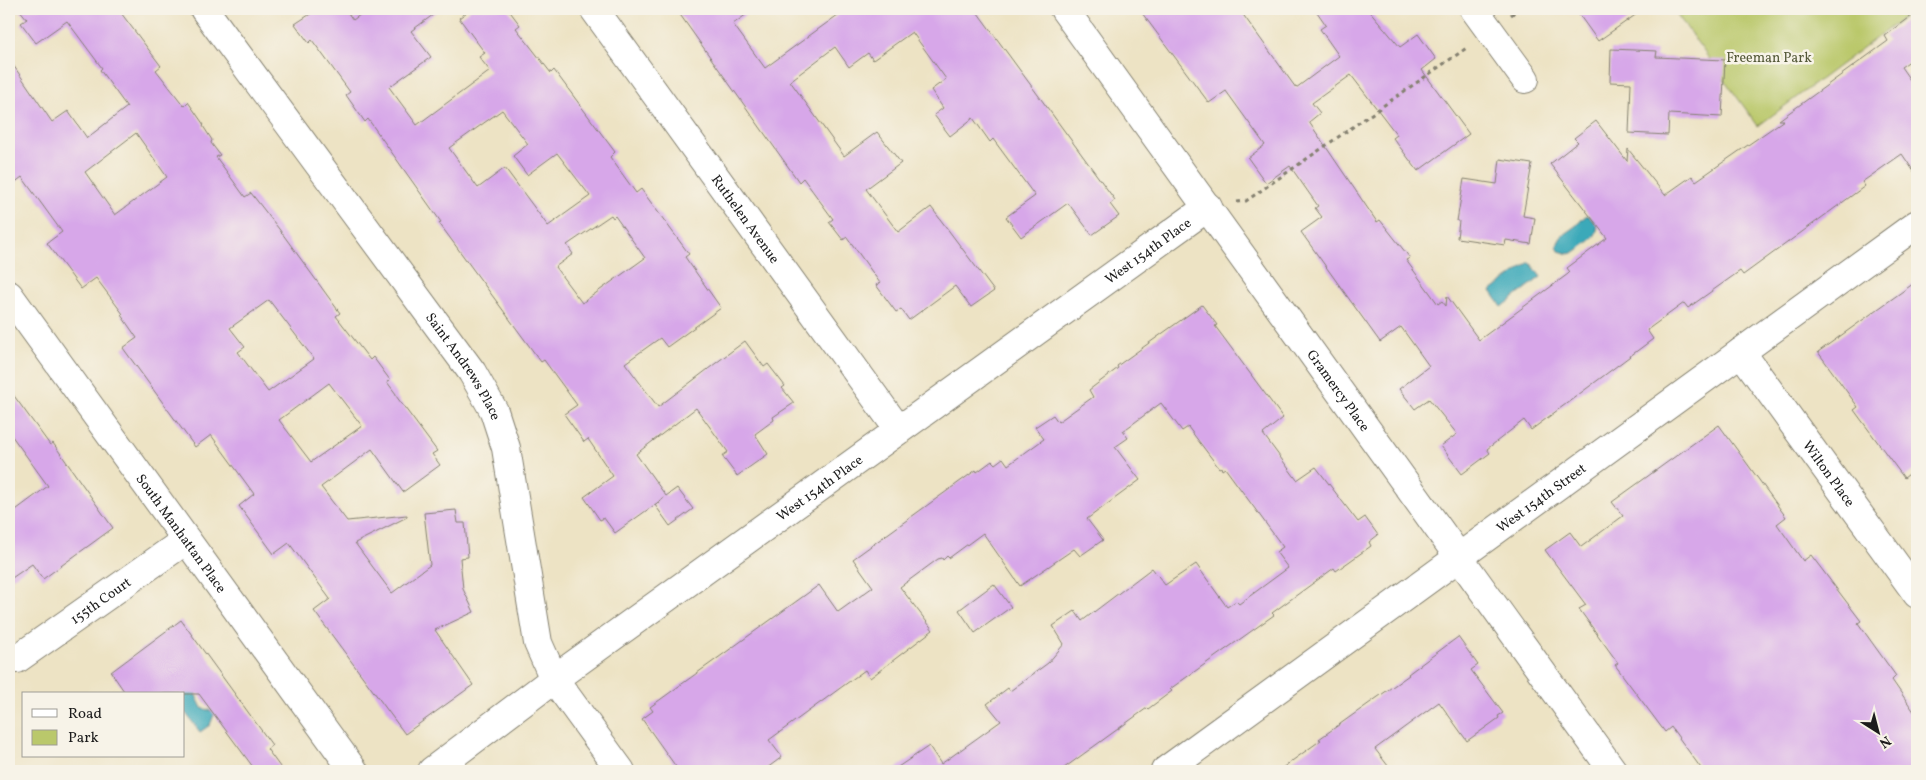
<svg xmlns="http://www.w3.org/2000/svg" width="1926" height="780" font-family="Vollkorn,serif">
<rect width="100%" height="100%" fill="#f7f3e8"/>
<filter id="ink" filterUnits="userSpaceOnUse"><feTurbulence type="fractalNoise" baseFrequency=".02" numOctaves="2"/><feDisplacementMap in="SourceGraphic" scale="10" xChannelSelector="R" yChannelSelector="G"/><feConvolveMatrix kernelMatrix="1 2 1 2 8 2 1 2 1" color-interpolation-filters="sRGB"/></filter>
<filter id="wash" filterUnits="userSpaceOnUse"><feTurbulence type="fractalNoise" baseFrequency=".0096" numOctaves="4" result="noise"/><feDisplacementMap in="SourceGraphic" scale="20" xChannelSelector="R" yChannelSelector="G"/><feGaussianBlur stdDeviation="1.12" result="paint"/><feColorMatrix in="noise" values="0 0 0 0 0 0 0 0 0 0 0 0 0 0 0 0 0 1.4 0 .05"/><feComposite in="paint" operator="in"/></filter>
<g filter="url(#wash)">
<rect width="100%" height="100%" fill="#ede3c4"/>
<path fill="#bac86b" stroke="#6b7244" d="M1673,9H1915L1758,126Z"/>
<path fill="#3ba9b9" stroke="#2c626a" d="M1587,215L1597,224C1600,238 1582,246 1573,253L1569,254L1559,251L1557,246C1560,235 1566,233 1574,227C1579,224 1581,219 1587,215Z
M1530,262L1541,277L1502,307L1491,291Z
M193,689L202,708L215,712L210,725L200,732L184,711V696Z"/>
<g id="blocks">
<path fill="#d7a7e9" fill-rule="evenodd" d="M19,9H118L161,66L156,70L184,106L188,102L204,125L203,126L212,140L211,143L220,155L216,157L245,197L251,193L279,229L340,313L336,316L370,360L373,357L390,380L387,382L396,394V396L437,451L432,454L440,465L403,492L372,449L321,487L347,521L407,515V517L355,543L392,593L430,565L424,513L456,510L458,523H465L468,557L460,558L463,589L474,612L435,630L473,685L405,734L314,611L330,599L289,543L274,554L239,506L254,494L211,435L195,447L123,348L137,338L121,315L123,314L96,278L81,289L47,243L62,232L22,177L9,187V59L52,122L68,111L87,138L127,107L100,70L102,68L67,21L36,43L21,23L27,19ZM136,133L167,177L115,215L85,172ZM269,300L314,359L268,392L238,352L245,347L230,328ZM329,383L362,426L311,462L279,420Z
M318,9H345L353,20L368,9H441L411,31L431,57L389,87L417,125L490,71L479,57L485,53L459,18L471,9H508L520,25L516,28L551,73L554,70L615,152L610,157L636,193L641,189L689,254L685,257L721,308L667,347L660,338L625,363L658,407L745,341L764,367L768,364L785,386L782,388L794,403L773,417L774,420L755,434L768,454L737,476L722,456L728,452L696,408L636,454L666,496L677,488L693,509L670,526L655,505L664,498L615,533L604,518L600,520L584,497L613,476L588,439L584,442L564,414L577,405L544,360L541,362L439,223L441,222L368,119L365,122L346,95L350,92L312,40L309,43L295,24ZM502,110L528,144L513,156L527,175L557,153L590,196L548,226L505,168L478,188L449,148ZM611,215L613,218L615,216L645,258L582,303L555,267L573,254L567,245Z
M676,9H754L733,24L765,68L846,9H975L1115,200L1110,204L1119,216L1092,235L1068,203L1021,237L1006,217L1035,196L993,139L990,142L973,118L950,136L934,115L943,108L931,90L946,79L912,32L873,60L868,53L849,67L835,47L790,81L844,156L877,132L901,163L866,189L898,232L931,207L994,291L971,307L955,286L909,320L901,309L896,312L876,285L880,283L847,237L843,240L829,222L833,219L803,178L799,182Z
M1139,9H1239L1296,88L1339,56L1320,29L1326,25L1315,9H1368L1400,47L1418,34L1436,59L1422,70L1469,134L1418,171L1393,138L1397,135L1351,75L1312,103L1320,113L1309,122L1377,222L1380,220L1410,258L1406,260L1438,304L1442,301L1446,306L1447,296L1479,340L1568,274L1570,272L1567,268L1607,238L1550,164L1578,142L1574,138L1596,121L1627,161L1628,149L1665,195L1692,176L1696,181L1784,120H1779L1888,41L1885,36L1917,12V56L1901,67L1917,90V176L1902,154L1862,182L1865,186L1743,275L1740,271L1688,308L1684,303L1647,330L1653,339L1531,430L1524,420L1487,449L1490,453L1462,474L1441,446L1457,434L1429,399L1415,409L1399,389L1429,366L1401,327L1380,342L1301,232L1322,217L1315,208L1318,206L1290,166L1266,183L1248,158L1265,145L1226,91L1209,103Z
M1575,9H1644L1598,41Z
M1611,49L1657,51L1656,57L1725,60L1722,117L1669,114L1668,135L1629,133L1631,83L1610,82Z
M1500,159L1532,164L1523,216L1535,218L1531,244L1506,240L1505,245L1457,238L1459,221H1457L1464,179L1497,184Z
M1917,281V468L1904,478L1854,410L1858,407L1818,352Z
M1202,305L1217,325L1215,326L1283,418L1263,434L1297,480L1316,467L1358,522L1365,517L1378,535L1369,542L1371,546L1336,571L1334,568L1272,613L1274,615L1170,689L1172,691L1148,709L1147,708L1060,771H892L929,746L941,764L1001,721L987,704L1008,688L1010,691L1048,663L1064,644L1053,626L1075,611L1082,621L1152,568L1165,585L1196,564L1227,607L1236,601L1239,604L1288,568L1276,552L1283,547L1225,468L1222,470L1221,467L1219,468L1188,427L1182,431L1161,403L1123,431L1128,438L1115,447L1140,480L1087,519L1103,540L1080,556L1074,549L1020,586L983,533L949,558L947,556L943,560L942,558L938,559L900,587L933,630L870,678L865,670L769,740L782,757L763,771H679L642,719L653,711L650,707L819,585L838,612L873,587L853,559L976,470L977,472L992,461L995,464L1003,458L1008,465L1044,439L1035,427L1053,415L1058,422L1093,397L1089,390L1118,368L1117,366Z
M9,389L50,445L53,443L113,528L43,579L32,564L9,580V515L48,486L9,432Z
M1719,425L1786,517L1777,524L1803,561L1811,555L1861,621L1858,623L1896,676L1892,680L1917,716V771H1703L1671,727L1665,732L1615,665L1618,663L1579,609L1586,605L1545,550L1570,532L1581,547L1623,516L1612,502Z
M994,584L1011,607L975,633L959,610Z
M181,620L272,745L267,749L283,771H256L199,694H126L111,672Z
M1458,637L1478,665L1471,670L1503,713L1498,716L1499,718L1467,741L1439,702L1375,749L1392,771H1278L1321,740L1319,739L1409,675L1408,674Z"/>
</g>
</g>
<g filter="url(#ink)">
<use href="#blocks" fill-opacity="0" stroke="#848070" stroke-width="1"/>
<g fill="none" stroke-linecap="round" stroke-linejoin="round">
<defs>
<g id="street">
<path id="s1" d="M204,9L472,372L494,411L506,448L538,643L554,679L621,771"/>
<path id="s2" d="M594,9L898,429"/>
<path id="s3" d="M1064,9L1613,771"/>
<path d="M1474,9L1525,79"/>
<path id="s4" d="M9,295L354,771"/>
<path id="s5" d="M1741,352L1917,594"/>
<path id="s6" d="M17,659L186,540"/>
<path id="s7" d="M432,771L554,679L1208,207"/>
<path id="s8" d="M1165,771L1917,224"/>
</g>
</defs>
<use href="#street" stroke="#848070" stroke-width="30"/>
<path stroke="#848070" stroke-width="3" stroke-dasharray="4 4" stroke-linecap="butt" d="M1511,15L1518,9
M1237,202L1246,201L1468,47"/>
<use href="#street" stroke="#fff" stroke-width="28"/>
</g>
</g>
<g text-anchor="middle" stroke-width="5" stroke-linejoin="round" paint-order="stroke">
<g font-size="14" fill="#535838" stroke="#f7f3e8">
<text x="1769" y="62">Freeman Park</text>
</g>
<g font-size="14" fill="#1c1c1c" stroke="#f7f3e8">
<text dy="5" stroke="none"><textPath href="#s2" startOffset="259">Ruthelen Avenue</textPath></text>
<text dy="5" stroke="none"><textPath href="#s7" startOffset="885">West 154th Place</textPath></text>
<text dy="5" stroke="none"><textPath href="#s1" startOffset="442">Saint Andrews Place</textPath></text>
<text dy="5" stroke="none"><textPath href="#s3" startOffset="470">Gramercy Place</textPath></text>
<text dy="5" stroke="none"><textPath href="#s5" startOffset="150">Wilton Place</textPath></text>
<text dy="5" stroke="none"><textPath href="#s7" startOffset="480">West 154th Place</textPath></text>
<text dy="5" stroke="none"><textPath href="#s8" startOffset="465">West 154th Street</textPath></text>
<text dy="5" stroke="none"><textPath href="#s4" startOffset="294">South Manhattan Place</textPath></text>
<text dy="5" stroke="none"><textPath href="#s6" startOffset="102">155th Court</textPath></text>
</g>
</g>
<rect width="1926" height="780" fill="none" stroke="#f7f3e8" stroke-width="30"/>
<rect x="22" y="692" width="162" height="65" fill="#f7f3e8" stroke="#9f9d96"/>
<rect x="32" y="709" width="25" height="8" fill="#ffffff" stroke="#9f9d96"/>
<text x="68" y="718" font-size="15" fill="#1c1c1c">Road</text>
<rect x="32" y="730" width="25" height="15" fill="#bac86b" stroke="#9f9d96"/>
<text x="68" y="742" font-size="15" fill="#1c1c1c">Park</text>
<g transform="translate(1878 732) rotate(144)" stroke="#f7f3e8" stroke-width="4" paint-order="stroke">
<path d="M0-4L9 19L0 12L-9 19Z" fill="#1c1c1c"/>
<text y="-8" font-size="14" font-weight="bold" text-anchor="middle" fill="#1c1c1c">N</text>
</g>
</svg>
